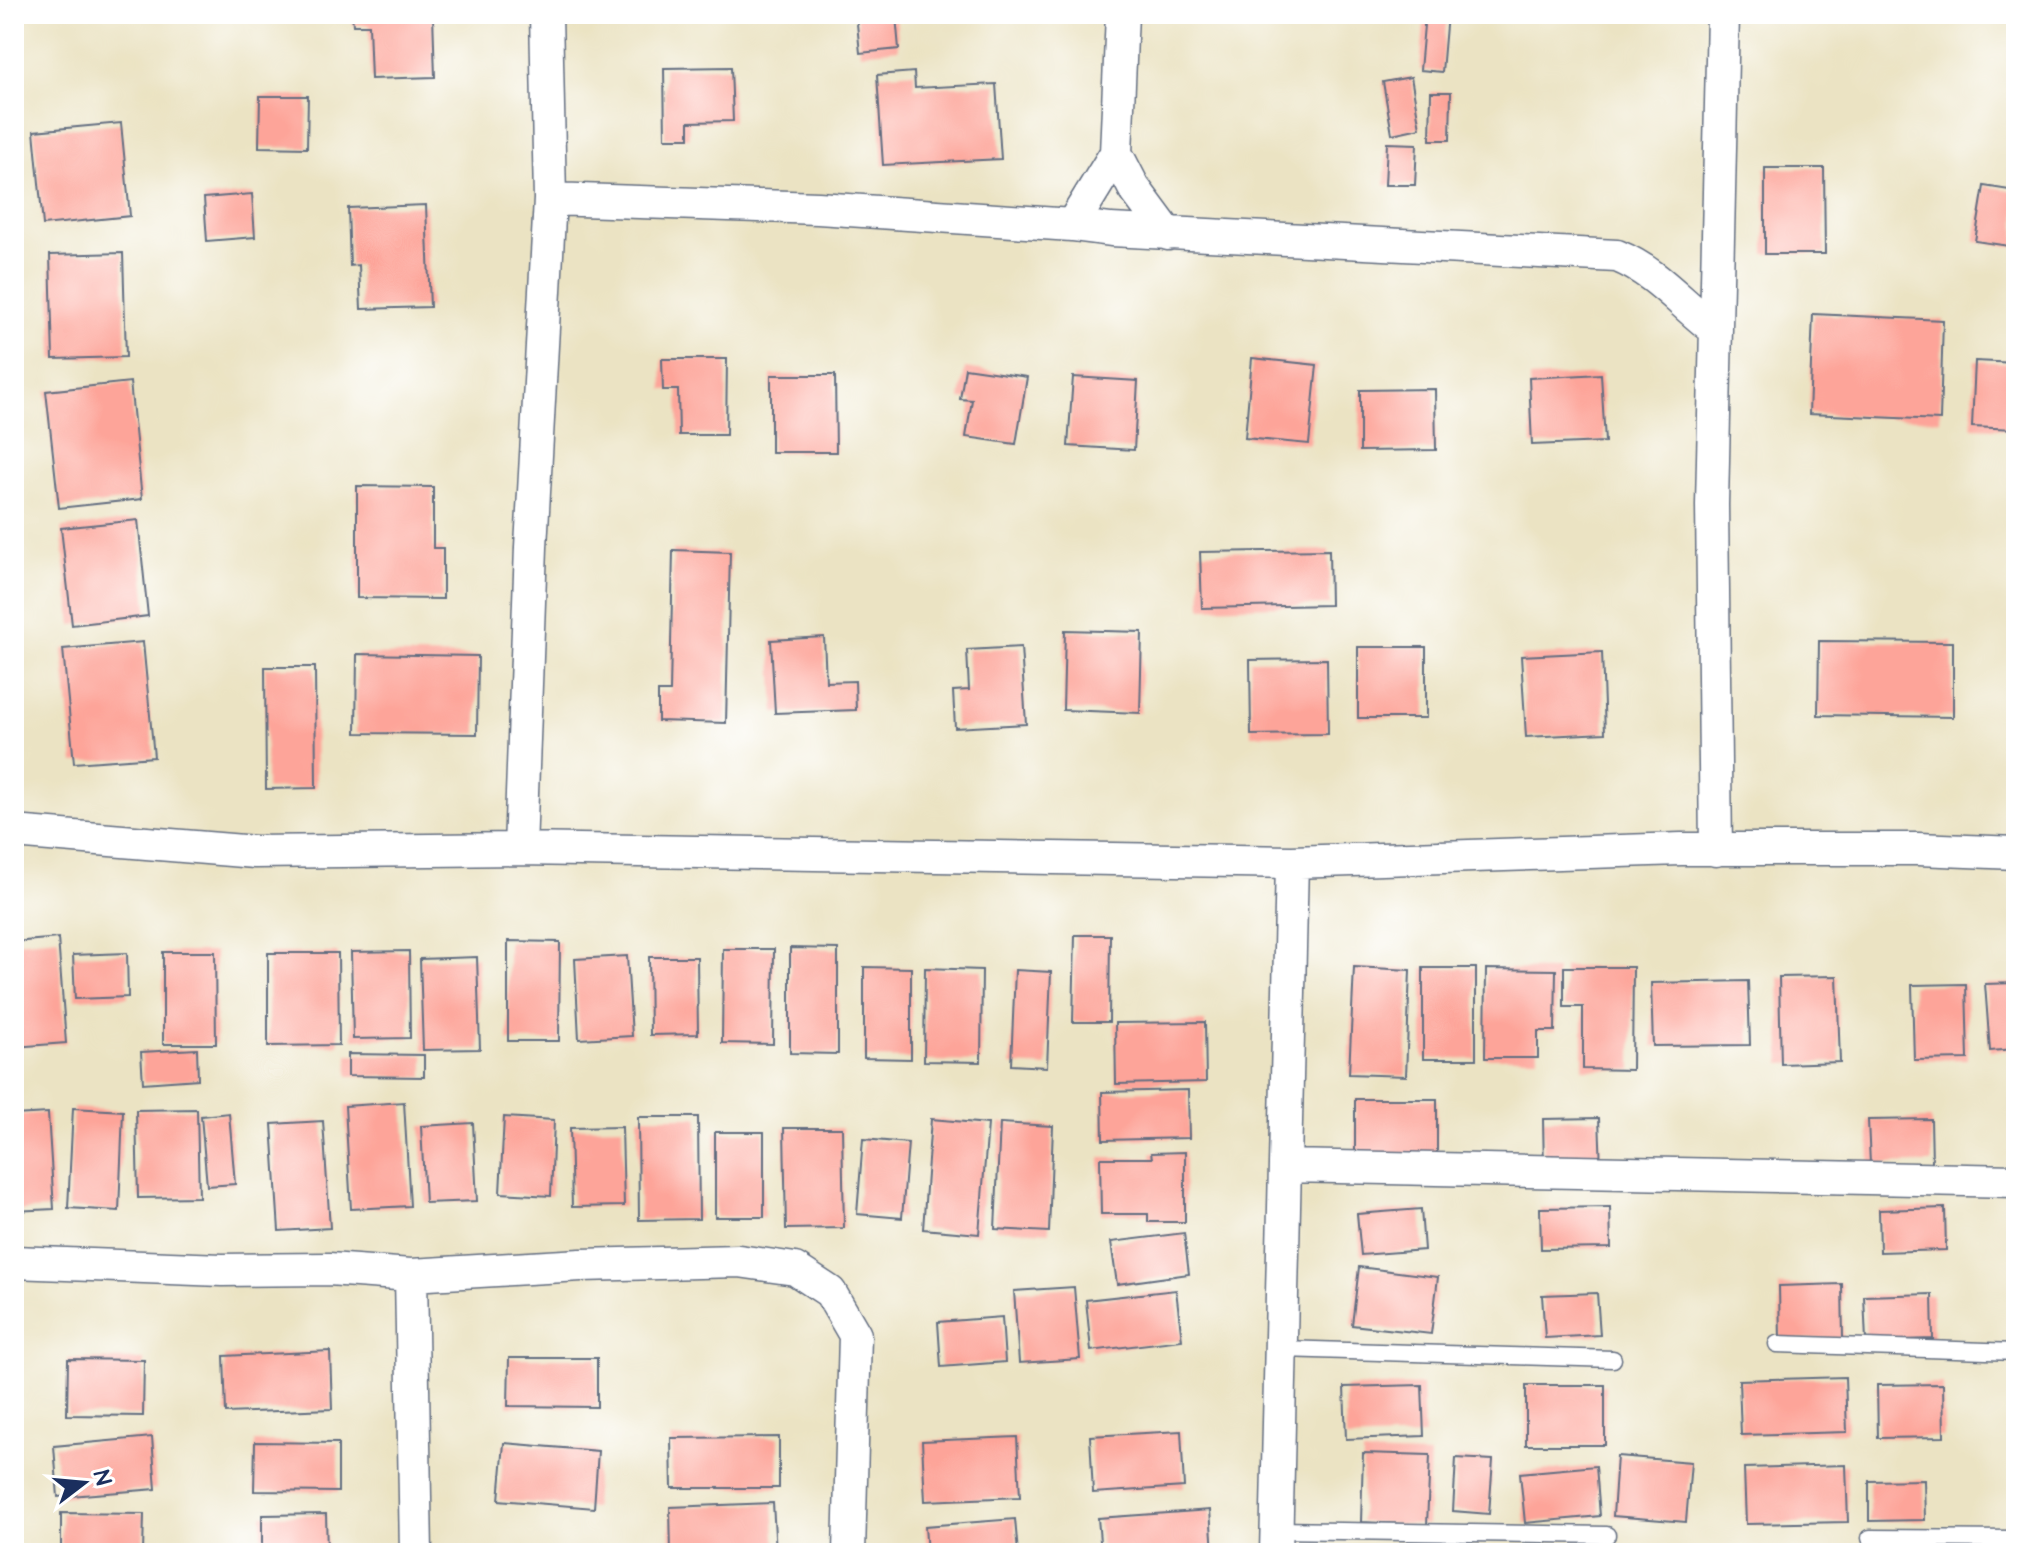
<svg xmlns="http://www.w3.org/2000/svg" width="2030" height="1567" font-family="'Architects Daughter',sans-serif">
<rect width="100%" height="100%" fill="#fff"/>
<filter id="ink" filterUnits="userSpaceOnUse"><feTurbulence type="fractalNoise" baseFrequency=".0125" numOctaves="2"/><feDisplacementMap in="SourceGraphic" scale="16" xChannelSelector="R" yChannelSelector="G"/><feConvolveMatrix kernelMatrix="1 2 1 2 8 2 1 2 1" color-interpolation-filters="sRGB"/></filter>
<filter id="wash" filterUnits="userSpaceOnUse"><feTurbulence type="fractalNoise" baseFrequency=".006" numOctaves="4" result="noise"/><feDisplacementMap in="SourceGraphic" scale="32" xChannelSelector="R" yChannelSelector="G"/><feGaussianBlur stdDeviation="1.8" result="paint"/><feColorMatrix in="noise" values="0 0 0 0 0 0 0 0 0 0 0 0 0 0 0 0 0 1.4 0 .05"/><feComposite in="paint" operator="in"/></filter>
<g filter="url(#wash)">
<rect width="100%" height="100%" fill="#ebe3c3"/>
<g id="blocks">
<path fill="#fda499" d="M352,14H433L435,77L371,79L369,25H353Z
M856,14H877V18L896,16L899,49L860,53Z
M1425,14H1447L1442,72L1420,70Z
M731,67L733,121L689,122V138H665L664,68Z
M914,72L915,88L996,84L1001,159L883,165L877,75Z
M1411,77L1420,128L1392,134L1383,82Z
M1431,92H1451L1450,140H1430Z
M260,96H308L307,148L259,147Z
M121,123L130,216L43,225L34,131Z
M1387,143L1417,144L1415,185H1385Z
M1765,168H1824L1825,254H1765Z
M1984,186L2016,191V247L1975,241Z
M252,194L255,237L207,241L204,198Z
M426,205L430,307L361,309L359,265L350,266L348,208Z
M123,253L126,357L53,359L50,255Z
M1813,314L1943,320L1940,420L1809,414Z
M1252,358L1317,365L1309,444L1245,438Z
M662,359H727L726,435H679L678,390H663Z
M1975,361L2016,363V429L1972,427Z
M965,368L1027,377L1016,444L966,437L972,400L960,399Z
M1601,374L1605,442L1532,445L1529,378Z
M771,375H835L836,452H771Z
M1073,377L1138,381L1134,450L1068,446Z
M130,382L142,499L59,508L46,391Z
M1435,389L1436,450L1360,451V390Z
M357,486L433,487V548H443V599L357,598Z
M138,520L148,616L72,625L61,528Z
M673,550L730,552L726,723L658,721V692H670Z
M1329,550L1330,605L1202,608L1200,552Z
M1065,630L1142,632L1140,713L1063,710Z
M824,637L826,682L855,681L856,710L775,713L771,640Z
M1819,641L1953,642V717L1818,715Z
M143,642L154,757L74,763L63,649Z
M1021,647L1026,724L955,728L953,691L969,690L967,650Z
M1358,647H1426V718H1358Z
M1602,652L1605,733L1526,737L1521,656Z
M357,654L478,656L477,734L356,733Z
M1327,659L1328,734L1251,735L1250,660Z
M265,667H315L316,788L266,789Z
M1075,935H1110L1109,1022H1073Z
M58,938L66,1043L14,1047V942Z
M508,941L560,942L559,1041H508Z
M790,948L838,949V1054L790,1053Z
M723,949H774L773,1044L722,1043Z
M409,951L410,1038L353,1039L351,952Z
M163,952H215L216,1044H163Z
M127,953L128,997L75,999L73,955Z
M268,953H338L339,1045L268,1046Z
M627,956L632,1036L579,1039L575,959Z
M477,957L480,1049L423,1050L420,959Z
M649,957H697L698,1034L650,1035Z
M864,967L911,968V1059L864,1058Z
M1354,967L1410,970L1406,1076L1349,1074Z
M1564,967H1633L1632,1070L1583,1069V1007H1564Z
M925,968L982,970L981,1062L924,1061Z
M1423,968H1476V1059H1423Z
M1486,969L1556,970L1555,1031H1538V1058H1485Z
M1015,970L1051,972L1047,1067L1011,1065Z
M1837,976L1840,1062L1781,1064L1779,977Z
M1748,981L1750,1045L1653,1046L1651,983Z
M2016,983V1049L1990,1051L1985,984Z
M1966,984L1968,1059L1914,1060L1912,985Z
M1205,1022L1206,1082L1116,1084L1115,1023Z
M197,1049L198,1079L143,1083L141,1052Z
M348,1054L424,1055V1077L348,1076Z
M1188,1090L1189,1138L1103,1140L1102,1092Z
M1355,1099H1437V1155L1355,1154Z
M404,1102L410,1206L351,1209L345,1106Z
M73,1108L123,1111L119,1211L68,1208Z
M197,1109L199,1197L138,1198L136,1110Z
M48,1113L54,1209L14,1211V1115Z
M229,1113L235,1184L207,1186L201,1116Z
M504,1117L554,1120L551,1196L500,1193Z
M638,1117H698L699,1219L639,1220Z
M1599,1118L1601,1168L1544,1170L1543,1119Z
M931,1119L988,1124L979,1234L923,1229Z
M1931,1119L1932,1163L1870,1164L1868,1120Z
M323,1121L330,1228L279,1231L272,1124Z
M473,1123L477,1201L425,1203L421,1126Z
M1000,1123L1053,1126L1049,1232L995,1229Z
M622,1127L624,1206L572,1207L570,1128Z
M784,1128H842L844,1228L786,1229Z
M715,1132H764V1217H715Z
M863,1139L908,1143L902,1218L857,1214Z
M1185,1152V1222H1148V1214H1101L1100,1158H1152L1151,1153Z
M1610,1207L1611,1248L1541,1249L1540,1208Z
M1945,1208L1946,1250L1880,1252L1879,1210Z
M1421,1209L1424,1250L1361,1255L1357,1214Z
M1184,1233L1189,1274L1117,1284L1111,1242Z
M1359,1267L1438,1277L1431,1334L1352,1325Z
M1842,1284L1843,1338L1780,1340L1779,1286Z
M1074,1287L1080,1359L1019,1363L1014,1291Z
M1176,1290L1182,1340L1091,1351L1086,1300Z
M1597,1293L1600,1335L1545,1338L1542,1295Z
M1932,1294L1933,1339L1866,1341L1864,1296Z
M1002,1317L1005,1362L941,1367L938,1322Z
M330,1351L332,1409L226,1413L224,1356Z
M509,1358H597V1407L508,1406Z
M68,1359L144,1360L143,1416L67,1415Z
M1845,1377L1847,1432L1741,1435L1739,1380Z
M1943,1384L1944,1437L1878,1438L1877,1385Z
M1422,1385L1424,1436L1346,1439L1344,1387Z
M1526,1385H1605V1445H1526Z
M1181,1431L1184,1487L1093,1493L1090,1436Z
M152,1437L156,1489L58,1497L54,1446Z
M779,1437V1488H672L671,1438Z
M1017,1437L1020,1497L925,1501L922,1441Z
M255,1442L338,1443V1492L254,1491Z
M504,1443L598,1451L594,1508L499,1500Z
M1363,1453L1430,1455L1427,1525L1361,1522Z
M1617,1456L1691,1462L1686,1522L1613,1516Z
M1456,1458L1493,1460L1489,1514L1453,1511Z
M1846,1465L1848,1522L1746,1524L1744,1468Z
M1596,1466L1600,1516L1525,1523L1520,1473Z
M1924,1480L1925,1520L1869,1521V1481Z
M773,1503L776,1552L671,1553L670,1507Z
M1210,1510L1213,1552L1101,1553L1098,1518Z
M61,1513L144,1514L143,1553H61Z
M326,1514L327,1553H262V1515Z
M1015,1519L1018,1553H927L925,1526Z"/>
</g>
</g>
<g filter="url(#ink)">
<use href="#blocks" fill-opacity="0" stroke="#646e81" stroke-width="2"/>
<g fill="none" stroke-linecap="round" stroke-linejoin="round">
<defs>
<path id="service" d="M1777,1344L2016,1352
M1282,1349L1613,1359
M1277,1530L1607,1535
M1870,1538L2016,1539"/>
<path id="minor" d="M1116,153L1134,188L1168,234
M550,199L818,208L1072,225L1111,230L1617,256C1657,272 1682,305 1716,330
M1072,225L1116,153L1122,14
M14,832L255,852L520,849L1292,862L1681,849H1918L2016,853
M520,849L531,547L550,199L546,14
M1716,850L1712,505L1723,14
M1287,1166L2016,1181
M14,1262L222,1270L329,1269L411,1275L581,1265L739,1261L795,1269L830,1292L855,1335L849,1553
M411,1275L416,1553
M1276,1553L1292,862"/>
</defs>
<use href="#service" stroke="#646e81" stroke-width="19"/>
<use href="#minor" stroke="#646e81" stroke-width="35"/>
<use href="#service" stroke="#fff" stroke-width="16"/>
<use href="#minor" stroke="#fff" stroke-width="32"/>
</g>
</g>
<rect width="2030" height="1567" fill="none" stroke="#fff" stroke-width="48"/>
<g transform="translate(84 1483) rotate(74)" stroke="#ffffff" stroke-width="6" paint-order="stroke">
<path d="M0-6L14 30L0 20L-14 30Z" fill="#1b2f5e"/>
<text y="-12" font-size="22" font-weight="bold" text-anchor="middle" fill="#1b2f5e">N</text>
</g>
</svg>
